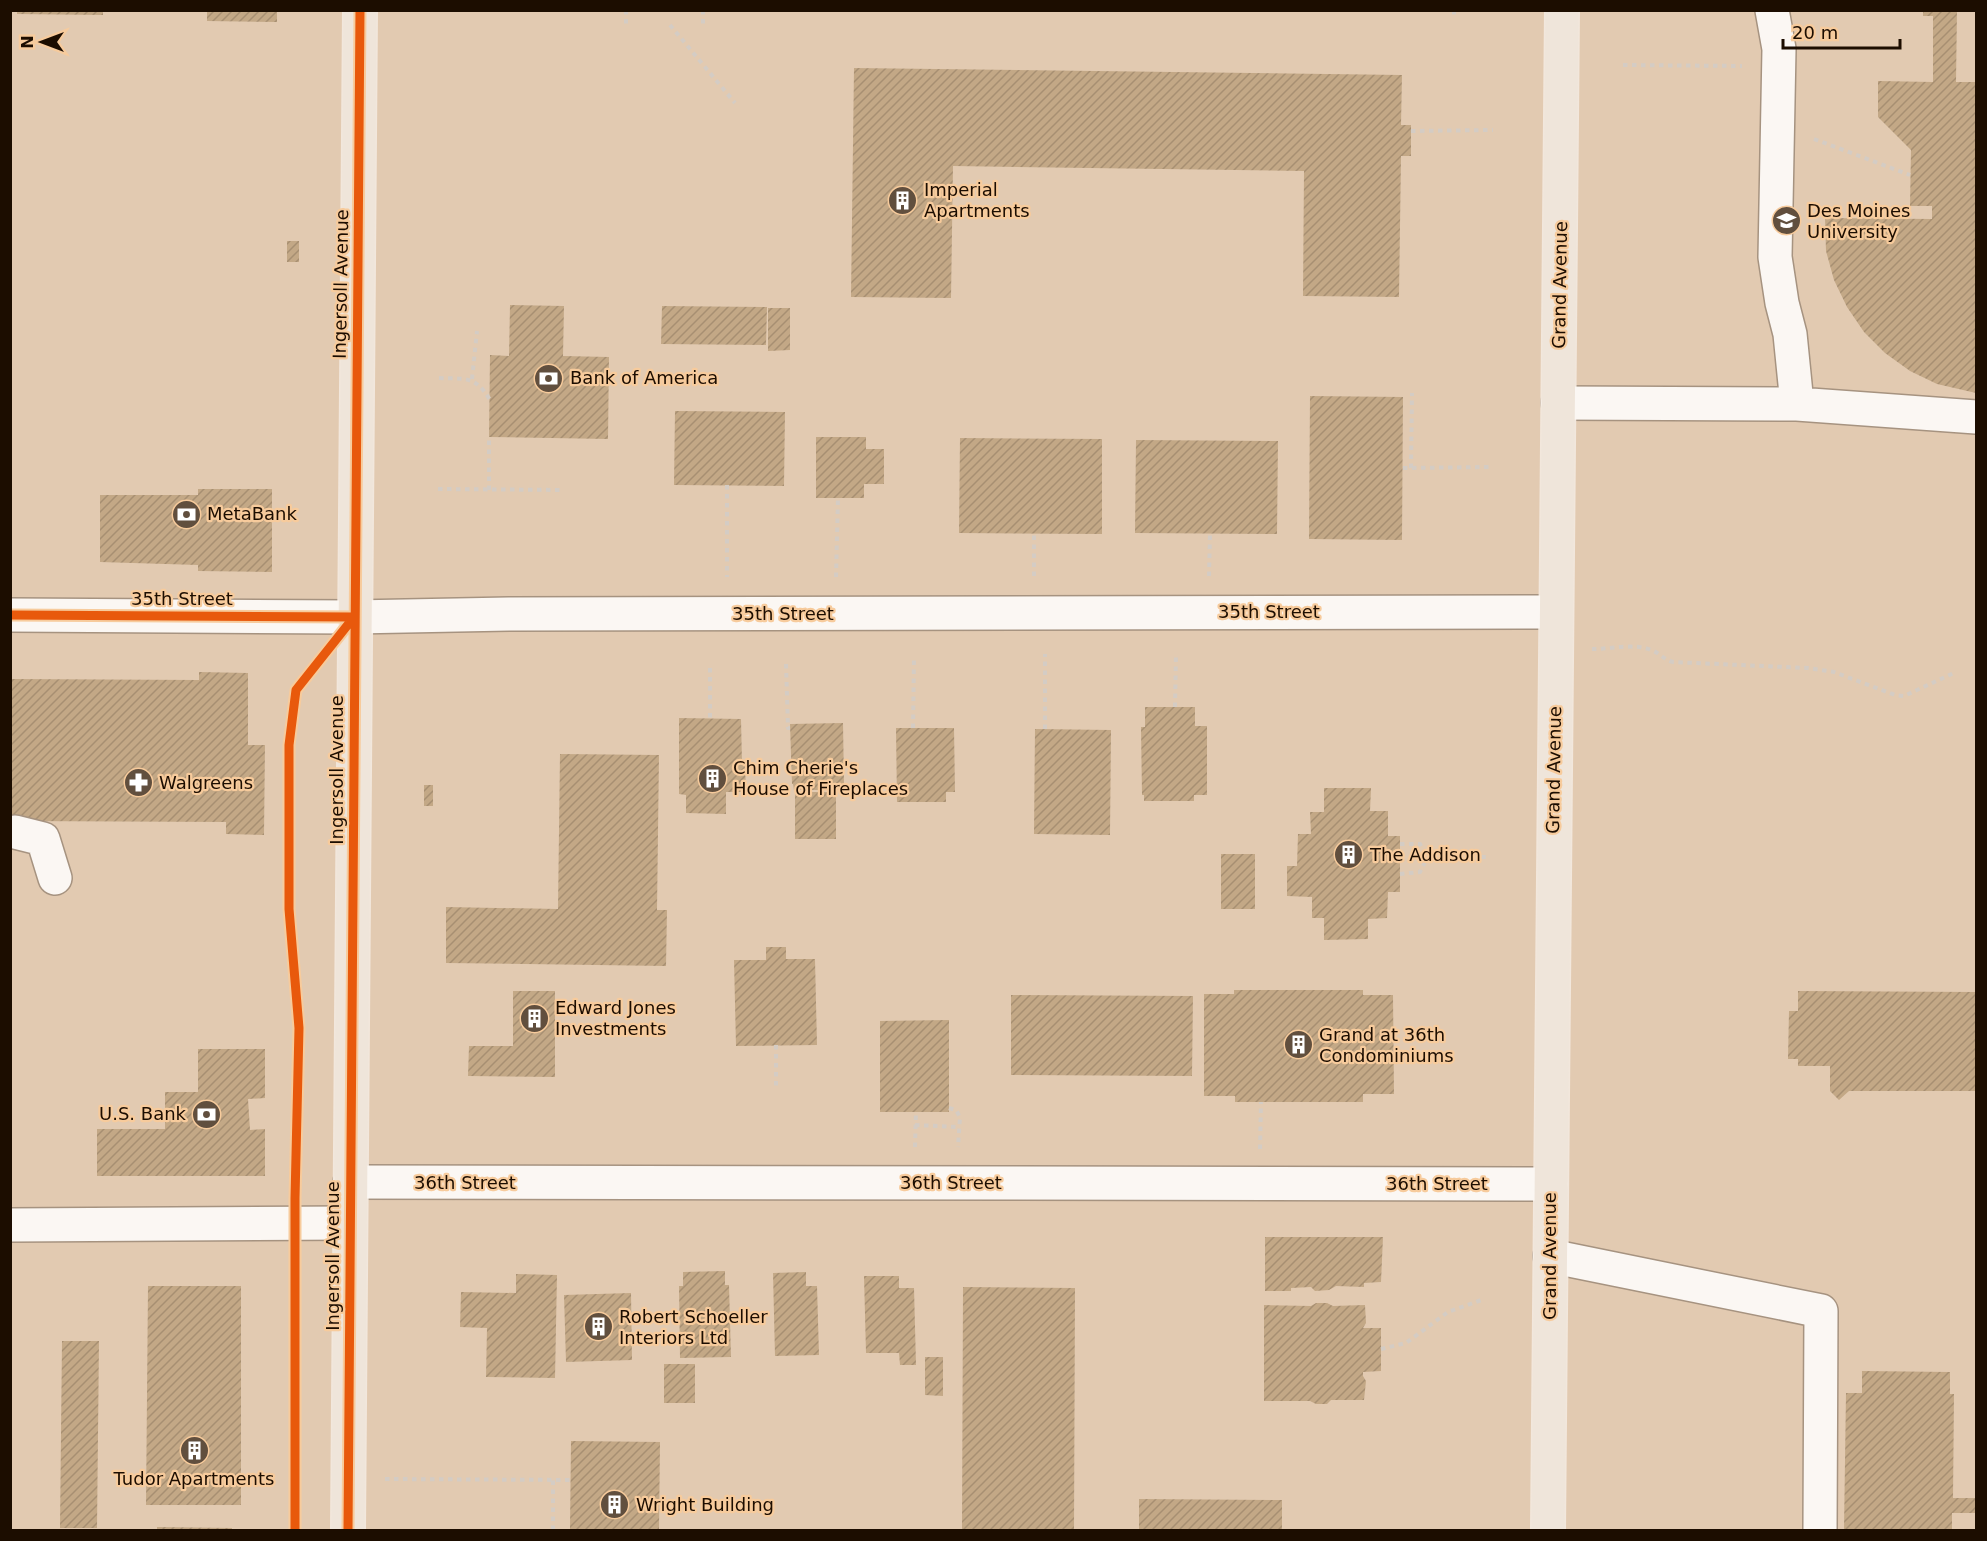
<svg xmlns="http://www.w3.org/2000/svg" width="1987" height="1541" font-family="'DejaVu Sans',sans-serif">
<defs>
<pattern id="building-hatch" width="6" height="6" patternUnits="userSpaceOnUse" patternTransform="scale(1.5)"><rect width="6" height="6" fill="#c3a886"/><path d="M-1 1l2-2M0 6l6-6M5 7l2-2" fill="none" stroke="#a78f72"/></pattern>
</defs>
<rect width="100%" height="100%" fill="#e2cab1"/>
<path fill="url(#building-hatch)" d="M17,10H103V15L17,14Z
M207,10H277V22L207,21Z
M1923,10H1957L1956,82H1976V393L1937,384L1910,371L1885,353L1864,332L1847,307L1834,280L1826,251L1825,218L1932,219V206H1910L1911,150L1878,117V81L1933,82V16H1923Z
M854,68L1402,75L1401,125H1411V156H1401L1399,297L1303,296L1304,171L953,166L951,298L851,297Z
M287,241H299V262H287Z
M510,305L564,306L563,356L609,357L608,439L489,437L490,355L509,356Z
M662,306L767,307L766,345L661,344Z
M768,308H790V350L768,351Z
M1310,396L1403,397L1402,540L1309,539Z
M675,411L785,412L784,486L674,485Z
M816,437H866V449H884V484H864V498H816Z
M960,438L1102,439V534L959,533Z
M1136,440L1278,441L1277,534L1135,533Z
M198,489H272V572L198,571V565L100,562V495H198Z
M199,672L248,673V745H265L264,835L226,834V822L15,821V849H10V679L199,680Z
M1145,707H1195V726H1207V795H1194V801H1144V795H1142L1141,727H1145Z
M679,718L741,719L742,763H745L746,792H726V814L686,813V795L679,794Z
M843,723L844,784H840V790H794L793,784H792L790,724Z
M896,728H954L955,792H946V802H897Z
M1035,729L1111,730L1110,835L1034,834Z
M560,754L659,755L657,910H667L666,966L446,963V907L558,909Z
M424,785H433V806H424Z
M1324,788H1371L1370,811H1388V836H1400V892H1388L1387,918L1368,919V939L1324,940V918H1312V897L1287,896V866H1297L1298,834H1311L1310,812H1324Z
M795,792H836V839H795Z
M1221,854H1255V909H1221Z
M766,947H786V959H815L817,1045L736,1046L734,960H766Z
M1234,990H1363V995H1393L1394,1094H1363V1102H1235V1096H1204V994H1234Z
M513,991H555V1077L468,1076L469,1046H513Z
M1798,991L1976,992V1091H1849L1839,1100L1830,1091V1066H1798V1059H1788L1789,1011H1798Z
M1011,995L1193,996L1192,1076L1011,1075Z
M949,1020V1112H880V1021Z
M198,1049H265V1098L248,1099L250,1130L265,1129V1176H97V1129H165V1092H198Z
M1265,1237H1383L1381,1282L1364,1283V1287L1336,1286L1329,1290L1315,1291L1311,1287L1291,1288V1291H1265Z
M725,1271V1285H729L731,1357L680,1358L679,1286H683V1272Z
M806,1272V1286H817L819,1355L775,1356L773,1273Z
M516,1274L557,1275L555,1378L486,1377L487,1328L460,1327L461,1292L516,1293Z
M864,1276H899V1288H914L916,1365H900L899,1353H866Z
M148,1286H241V1505H146Z
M963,1287L1075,1288L1074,1530H962Z
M631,1293L632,1360L566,1362L564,1295Z
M1316,1303H1327L1333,1306L1365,1305L1366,1323L1363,1328H1381V1371L1363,1372V1376L1366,1381L1364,1400H1331L1327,1404H1316L1310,1401H1264V1305L1311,1306Z
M62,1341H99L97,1528H60Z
M925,1357H943V1396L925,1395Z
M664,1364H695V1403H664Z
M1862,1371L1950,1372V1394H1954L1953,1498H1976V1513H1952V1530H1844L1846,1393H1862Z
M571,1441L660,1442L659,1530H570Z
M1139,1499L1282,1500V1530H1139Z
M157,1527L232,1528V1530H157Z"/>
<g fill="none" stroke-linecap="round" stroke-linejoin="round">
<defs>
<path id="minor" d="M1772,10L1779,49L1775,257L1782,303L1790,334L1797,404
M1558,403L1797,404L1976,417
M10,615L354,617L509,614L1556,612
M15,832L43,839L55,878
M350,1182L1551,1184
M10,1225L350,1223
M1550,1256L1821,1311L1820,1530"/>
<path id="major" d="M348,1530L360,10
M1548,1530L1562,10"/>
</defs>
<use href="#minor" stroke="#a69380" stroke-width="36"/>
<use href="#major" stroke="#f2e7dc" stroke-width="36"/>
<path stroke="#d4ccc4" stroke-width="4" stroke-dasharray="4.5 4.5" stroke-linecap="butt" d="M626,10V25
M703,10V25
M1454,10V18
M670,25L735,103
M1623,65L1742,66
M1411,131L1493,130
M1814,139L1910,175
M439,378C465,379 475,375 490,400
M472,379L477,331
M1403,468L1490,467
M1411,468L1412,393
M727,485V577
M438,489L563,490
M489,490V437
M1034,576V534
M1209,576L1210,533
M836,577L838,498
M1592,649C1611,649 1634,643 1651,650C1660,653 1664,660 1673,662L1808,668L1834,672L1895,695L1904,696L1956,672
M786,664L788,728H790
M710,668V719
M1175,707L1176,654
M913,728L914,658
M1045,729V654
M1400,844H1420L1427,858
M1400,874L1420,872L1427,858L1486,857
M776,1045V1088
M949,1108L956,1110L960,1117L958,1147
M915,1125L959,1127
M915,1147L916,1112
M1260,1149L1261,1102
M1381,1349L1406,1343L1448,1312L1484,1299
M385,1479L571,1480
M553,1530V1480"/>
<use href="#minor" stroke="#fbf7f3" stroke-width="33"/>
<use href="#major" stroke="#efe5da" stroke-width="33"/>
<defs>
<path id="cycleway" d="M10,615L354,617
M295,1530V1198L299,1028L289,909V745L296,690L354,617
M348,1530L360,10"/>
</defs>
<use href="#cycleway" stroke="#f7cb9c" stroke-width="13"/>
<use href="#cycleway" stroke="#e8590c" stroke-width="9"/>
</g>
<defs>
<symbol id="building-disc" viewBox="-11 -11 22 22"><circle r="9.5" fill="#614f3e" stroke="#f7cb9c"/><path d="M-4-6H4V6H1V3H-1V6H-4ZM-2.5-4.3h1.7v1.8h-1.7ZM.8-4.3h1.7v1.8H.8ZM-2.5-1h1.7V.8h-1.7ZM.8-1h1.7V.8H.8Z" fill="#fff"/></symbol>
<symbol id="university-disc" viewBox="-11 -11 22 22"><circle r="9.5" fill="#614f3e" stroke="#f7cb9c"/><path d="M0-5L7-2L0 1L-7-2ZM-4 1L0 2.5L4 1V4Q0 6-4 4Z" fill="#fff"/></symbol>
<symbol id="bank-disc" viewBox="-11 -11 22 22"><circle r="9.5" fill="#614f3e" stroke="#f7cb9c"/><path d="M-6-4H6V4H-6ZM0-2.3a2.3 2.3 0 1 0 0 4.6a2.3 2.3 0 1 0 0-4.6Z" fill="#fff"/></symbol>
<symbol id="pharmacy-disc" viewBox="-11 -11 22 22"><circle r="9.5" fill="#614f3e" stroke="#f7cb9c"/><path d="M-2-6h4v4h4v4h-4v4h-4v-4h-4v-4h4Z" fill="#fff"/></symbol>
</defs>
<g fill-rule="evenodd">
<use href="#building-disc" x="886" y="184" width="33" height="33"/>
<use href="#university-disc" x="1770" y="204" width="33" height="33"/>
<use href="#bank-disc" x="532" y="362" width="33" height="33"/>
<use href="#bank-disc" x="170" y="498" width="33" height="33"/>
<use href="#building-disc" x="696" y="762" width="33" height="33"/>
<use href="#pharmacy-disc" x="122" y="766" width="33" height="33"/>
<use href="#building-disc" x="1332" y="838" width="33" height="33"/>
<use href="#building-disc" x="518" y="1002" width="33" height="33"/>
<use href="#building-disc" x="1282" y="1028" width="33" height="33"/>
<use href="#bank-disc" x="190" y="1098" width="33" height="33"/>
<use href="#building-disc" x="582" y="1310" width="33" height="33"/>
<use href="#building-disc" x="178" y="1434" width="33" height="33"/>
<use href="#building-disc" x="598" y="1488" width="33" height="33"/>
</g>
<g text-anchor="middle" stroke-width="4.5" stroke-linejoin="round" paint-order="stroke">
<g font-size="18" fill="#1c0d00" stroke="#f7cb9c" text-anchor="start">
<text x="924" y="196">Imperial<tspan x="924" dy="21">Apartments</tspan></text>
<text x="1807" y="217">Des Moines<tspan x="1807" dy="21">University</tspan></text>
<text x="570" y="384">Bank of America</text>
<text x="207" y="520">MetaBank</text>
<text x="733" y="774">Chim Cherie's<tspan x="733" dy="21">House of Fireplaces</tspan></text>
<text x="159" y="789">Walgreens</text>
<text x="1370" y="861">The Addison</text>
<text x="555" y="1014">Edward Jones<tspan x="555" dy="21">Investments</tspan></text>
<text x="1319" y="1041">Grand at 36th<tspan x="1319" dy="21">Condominiums</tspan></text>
<text x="186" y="1120" text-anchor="end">U.S. Bank</text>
<text x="619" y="1323">Robert Schoeller<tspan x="619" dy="21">Interiors Ltd</tspan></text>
<text x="194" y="1485" text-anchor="middle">Tudor Apartments</text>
<text x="636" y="1511">Wright Building</text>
</g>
<g font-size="18" fill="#1c0d00" stroke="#f7cb9c">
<text transform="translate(341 284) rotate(-89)" y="6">Ingersoll Avenue</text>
<text transform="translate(1560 285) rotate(-89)" y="6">Grand Avenue</text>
<text x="182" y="605">35th Street</text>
<text x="1269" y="618">35th Street</text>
<text x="783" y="620">35th Street</text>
<text transform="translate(337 770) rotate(-90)" y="6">Ingersoll Avenue</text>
<text transform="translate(1554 770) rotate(-89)" y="6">Grand Avenue</text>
<text x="465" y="1189">36th Street</text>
<text x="951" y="1189">36th Street</text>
<text x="1437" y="1190">36th Street</text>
<text transform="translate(333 1256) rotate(-90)" y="6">Ingersoll Avenue</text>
<text transform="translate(1550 1256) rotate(-90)" y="6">Grand Avenue</text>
</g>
</g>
<rect width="1987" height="1541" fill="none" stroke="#1c0d00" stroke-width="24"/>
<g transform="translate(42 42) rotate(270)" stroke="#f7cb9c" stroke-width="4.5" paint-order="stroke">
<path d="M0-4.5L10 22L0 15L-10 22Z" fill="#1c0d00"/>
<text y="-9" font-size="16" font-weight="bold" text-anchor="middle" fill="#1c0d00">N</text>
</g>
<path d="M1783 39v9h117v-9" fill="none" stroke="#1c0d00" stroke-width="3"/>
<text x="1792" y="39" font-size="18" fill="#1c0d00" stroke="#f7cb9c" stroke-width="4.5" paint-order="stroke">20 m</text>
</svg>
